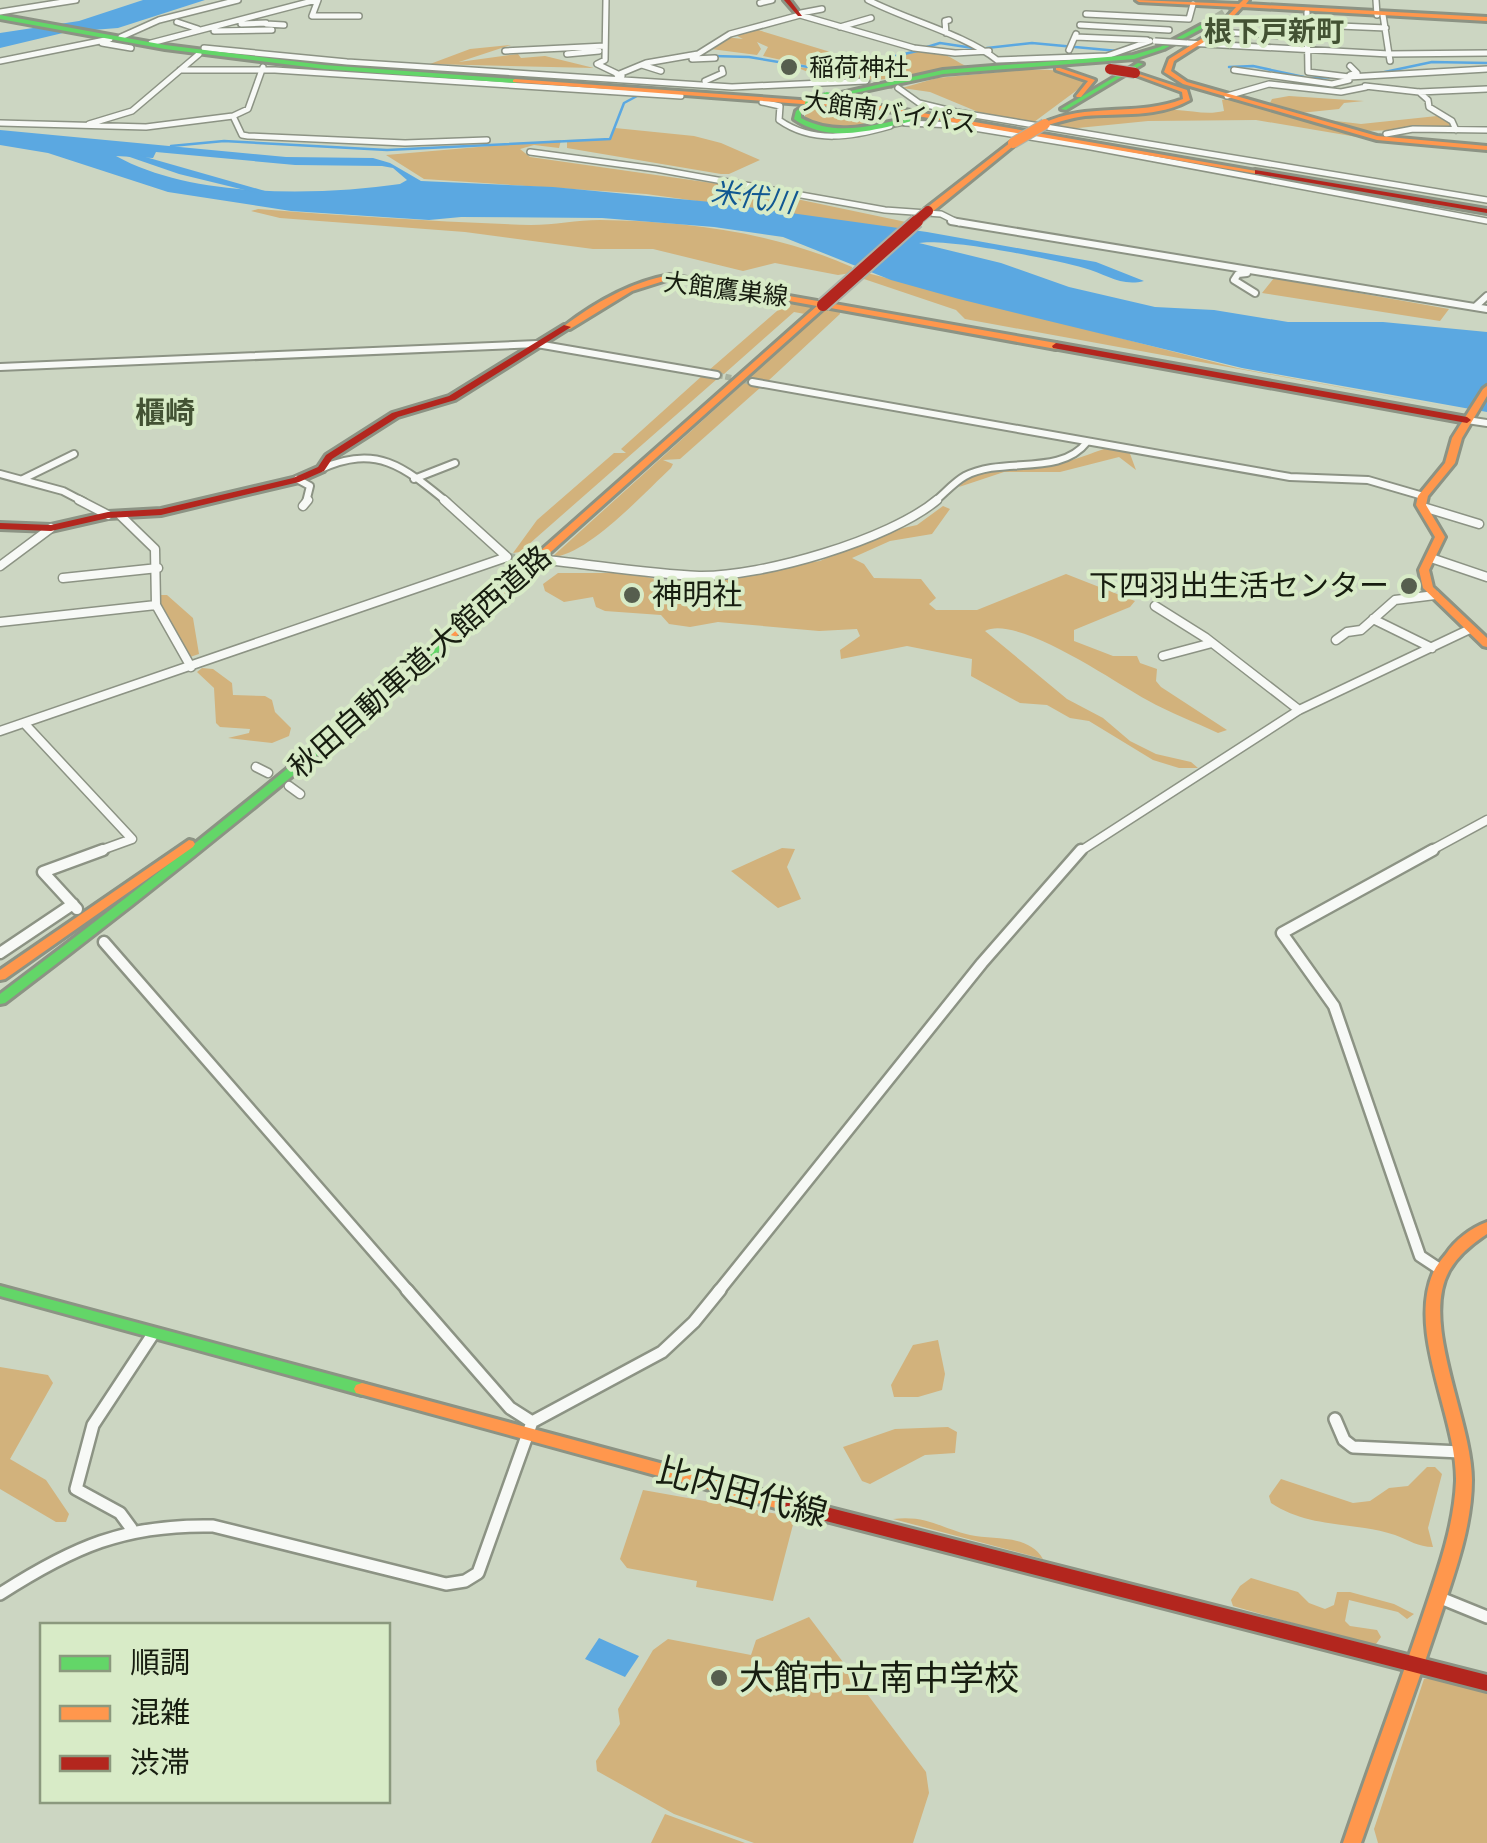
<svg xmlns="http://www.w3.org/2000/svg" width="1487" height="1843" font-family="'Asap Condensed','Noto Sans JP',sans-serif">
<rect width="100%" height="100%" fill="#ccd6c2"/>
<path fill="#d2b27c" d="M755,29L870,64L848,70C882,63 909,44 945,55C953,58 959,63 966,66C913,77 846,91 796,67L833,71L763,56L768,47L757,42L761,49L757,55L711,49L725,37L743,39L733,34Z
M511,45L459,62L518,54L521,58L545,56L594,68L430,64L470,49Z
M1020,70C1041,70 1072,67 1088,82L1034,122L983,114L930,92L902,88L937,78Z
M1289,96L1364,101L1344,103L1339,109L1300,113L1269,105L1272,99Z
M1229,98L1363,138L1256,120L1148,121L1068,129L1053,126C1080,106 1143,107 1177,110C1193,111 1208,115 1224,111L1222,100Z
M820,104L862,111L871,119C853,133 825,131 805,120V115Z
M1437,116L1450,121L1453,128L1365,131L1311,118L1361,124Z
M615,128L694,136L721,143L760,160L729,174H721L567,148V140L610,139Z
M561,140L559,148L534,145L520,149L530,157L740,187L906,222L899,229L646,194L424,179L386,155Z
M258,209C349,216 440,222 531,225C554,225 577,220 600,220C686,221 773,232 852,267L851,273L838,275L775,263L743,271L653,249H593L465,232L280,218L251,211Z
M867,273L1237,368L1464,410L965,319L956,310L861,278Z
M1274,278L1449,309L1440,321L1262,293Z
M785,304H816L805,314L794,312L724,374L708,371Z
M829,306L839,308L840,314L768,381L749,378Z
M703,375L717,379L520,552L513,553L537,520L614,453H626L621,449Z
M744,383L761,387L680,459L663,460L673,464L671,468C645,492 587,556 552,557Z
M1107,448L1129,451L1136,470L1119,457L1060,472H1004L959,487C981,460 1028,468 1060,463C1076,460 1091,453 1107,448Z
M943,506L950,509L932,534L890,541L852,558L864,564L874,578L921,579L936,598L929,604L936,610H977L1066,574L1135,601L1130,607L1074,630V641L1113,656H1137L1140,663L1157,669L1156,681L1161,687L1227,730L1218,733C1195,722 1170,713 1147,700C1116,683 1017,614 985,631L1067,699L1103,718L1130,741L1156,754L1191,762L1198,768H1179L1153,760L1089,721L1070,718L1047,705L1020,703L971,676L972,659L907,646L841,659L840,650L860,636L857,629L819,631L718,622L690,627L669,624L661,615L605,611L596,607L593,597L564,602L545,591L543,584L558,573H630L668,582L820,561L885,532L917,525Z
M156,595H167L193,618L199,654L190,657L187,654Z
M202,668L213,669L232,683L233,695L265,696L272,700L275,712L291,728L289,736L272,743L228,738L249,733L250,729L220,727L216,723L214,688L197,672Z
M782,848L795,849L787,867L801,899L778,908L731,871Z
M938,1340L945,1374L942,1390L918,1397H894L891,1385L913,1345Z
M0,1367L48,1375L53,1383L10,1459L46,1480L69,1514L66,1522H56L0,1489Z
M948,1427L957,1432L955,1453L925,1455L870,1484L862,1481L843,1447L895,1429Z
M1427,1467H1435L1442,1474L1428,1528L1433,1547C1418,1547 1409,1540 1395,1535C1352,1521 1310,1529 1271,1503L1269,1496L1281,1479L1353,1503L1370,1501L1389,1488L1408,1486Z
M643,1490L795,1517L773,1601L696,1587L697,1581L627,1568L620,1559Z
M893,1519C927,1515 940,1528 970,1535C994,1540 1029,1534 1043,1559Z
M1251,1578L1298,1592L1309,1603L1325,1609L1334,1605L1337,1592H1350L1394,1604L1414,1614L1407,1619L1398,1612L1349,1600L1345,1621L1350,1626L1377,1630L1381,1637L1376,1644H1366L1233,1606L1231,1600L1240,1586Z
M809,1617L926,1772L929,1793L913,1843H754L674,1814L597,1771L596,1761L620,1724L618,1709L653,1650L668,1639L751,1655L756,1640Z
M1438,1678L1487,1692V1843H1378L1374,1829L1424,1679Z
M665,1814L745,1843H651Z"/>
<path fill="#5ba8e1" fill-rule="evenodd" d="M143,0H205L118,28L67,32L0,48V33L79,21Z
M0,130L286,157L373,158L390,163L421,181L553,187L711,202L927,232L1096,262L1144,281C1121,287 1106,274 1084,268C1053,259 947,238 919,243L1001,263L1069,287L1155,307L1214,310L1288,322H1383L1487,332V412L1242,368L959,299L891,280L783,237L714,227L602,218L461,217L429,220L291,211L168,192L48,153L0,145ZM156,152L295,165L382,166L393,168L407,180L400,184C316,196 191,198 116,156L153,158Z
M599,1638L639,1656L625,1677L585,1659Z"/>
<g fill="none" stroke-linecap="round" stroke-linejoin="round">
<path stroke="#5ba8e1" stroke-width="2.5" d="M927,47L940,43L973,48
M987,48L1032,43L1118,51
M714,56L749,57L832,71L917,51
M1229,67L1253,66L1304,77
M1380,73L1432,62L1487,63
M1310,78L1336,77
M171,146L224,141L387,150L610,139L624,103L637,96"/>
<path fill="#5ba8e1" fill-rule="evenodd" d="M121,150L265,191L261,194L179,174L121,154Z"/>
<path stroke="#a8b19e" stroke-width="5" stroke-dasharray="5 2.5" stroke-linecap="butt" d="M866,81L898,88
M1317,187L1324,180"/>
<path stroke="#a8b19e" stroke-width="6" stroke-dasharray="6 2.5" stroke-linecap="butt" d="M717,375L752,382"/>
<path stroke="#a8b19e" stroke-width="8" stroke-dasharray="8 4" stroke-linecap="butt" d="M507,557L539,560"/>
<path stroke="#a8b19e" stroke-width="10" stroke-dasharray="10 5" stroke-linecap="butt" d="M1216,19L1248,0"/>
<defs>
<path id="street-far4" d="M318,0L312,16H359
M606,0L605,60L597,64L622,76
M868,0C909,21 964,34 997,60L1107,56L1150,41
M1376,0L1377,15
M760,3L772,0
M0,12L76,0
M1307,12L1308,72L1349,77L1487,69
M801,13L822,9
M1086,14L1189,19L1193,4
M1383,15L1390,61
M1227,21L1386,28
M177,22L198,29
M241,24L266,23
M266,24L284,25
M1080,25L1169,30
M840,27L871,18
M214,31L272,30
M1216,32L1307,37
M946,33L945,21L949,20
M121,37L159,20L238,0
M1075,37L1147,40
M102,43L131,48
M151,43L316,0
M1187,43L1389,54L1487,53
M204,48L347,62L732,87L866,81
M1069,50L1076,34
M505,51L605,46
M567,54L599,51
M692,59L715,58
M0,61L110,39
M642,65L661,71
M1350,66L1357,73L1350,75
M180,70H275L681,96
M1234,70L1332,84L1349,80
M617,75L646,63L698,54L730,34L800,15L914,48L955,53L989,51
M705,81L723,73L722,69
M1365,86L1419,92L1487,89
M898,88L919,103L956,112L1487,200
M1419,92L1428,100L1429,107L1452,121L1456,130
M1227,96L1269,84L1341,92L1366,87
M762,102L780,106L779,120C813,144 852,137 890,126
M233,116L248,109L263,67
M0,123L146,127L233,116L242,135L248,136L405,143L487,140
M905,123L956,125L1091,147L1487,221
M89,124L132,111L199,54
M1386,134L1413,129L1487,130
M530,152L656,169L885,210L941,214L959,223"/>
<path id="street-far3" d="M951,221L1487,309
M1247,273L1238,274L1234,280L1255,293
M1475,307L1487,296
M0,367L537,344L717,375
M752,382L1290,477L1368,480L1423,496
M1467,420L1487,423
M321,469C376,444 403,466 447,502
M0,474L63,491L84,502
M23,479L74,454
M297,479L310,486L306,502
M414,479L455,463
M934,502C944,494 954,482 965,476C1003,456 1060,477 1087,442"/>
<path id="street-far2" d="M79,500L108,515
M444,500L507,557
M303,506L308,500
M1423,507L1479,524
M121,516L155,549L156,605L191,667
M1431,558L1487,577
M546,560C596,565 648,574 699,576C762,577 889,540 937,500
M0,566L51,528
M63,578L158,568
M1155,606L1206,638L1299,710
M1373,619L1432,648
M0,622L156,605
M1336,640L1347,632L1361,630L1395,600L1435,595
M1163,656L1212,643
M24,723L132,839L96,852
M0,731L507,557
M256,767L268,773
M289,786L300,794
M1079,852L1299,710L1470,629
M1428,852L1487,820"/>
<path id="street-far1" d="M1433,850L1282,933L1334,1006L1420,1256L1438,1268
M77,909L43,872L103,850
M104,942L409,1292
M0,953L73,904
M718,1292L982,963L1081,850"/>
<path id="street" d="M407,1290L510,1408L532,1422
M1335,1419L1344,1440L1353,1447L1461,1452
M131,1528L120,1513L76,1489L93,1425L153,1334
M0,1594C73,1547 125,1524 213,1526L446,1584L465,1581L478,1573L532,1422L662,1352L694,1322L720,1290
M1438,1597L1487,1617"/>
<path id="fast" d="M0,15L165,45L324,65L515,79L518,81L515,83L324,69L165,49L0,19Z
M1201,25L1203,28L1164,49L1134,59L943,74L827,99L824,97L943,70L1133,55L1160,47Z
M1138,63L1143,64L1066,110L1061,109Z
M810,102L813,104L801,113V118C838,138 875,124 914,117L917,119C908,123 897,124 887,127C854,134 822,139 794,119L796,111Z
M446,637L450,638V642C306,768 157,888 5,1003L0,1004V994C152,880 299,762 442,638Z
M0,1286L362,1383L368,1385L370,1389L368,1393L362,1395L0,1296Z"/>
<path id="slow" d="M1136,0L1239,4L1243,0H1249L1246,4L1487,17V21L1242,7L1218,33L1174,61L1171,71L1187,82L1377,136L1487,146V150L1377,140L1183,84L1164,72L1169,59L1214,31L1236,7L1139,2Z
M1056,68H1060L1095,80L1081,97H1077L1076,96L1088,81L1056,70Z
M1133,72L1187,90L1190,100C1158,118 1121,113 1085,116C1071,118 1058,122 1045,126L1042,124C1085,102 1138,117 1183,99L1182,92L1133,74Z
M515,79L882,106L1262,172L1258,174L882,110L513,82V80Z
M1011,142L1017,143L931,213H925V209Z
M670,275L1056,343L1060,346L1056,349L825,307L450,642H442V638L817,306L670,279L632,291L570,329L563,327C594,303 631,282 670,275Z
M1487,386V396L1462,438L1455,463L1428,496L1426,505L1445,537L1429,570L1433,587L1487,638V647L1483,646L1423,588L1419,570L1435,537L1416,505L1418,496L1445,463L1452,438L1483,389Z
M189,840L193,841L195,844L193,847L5,979L0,980V970Z
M1487,1222V1234C1472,1244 1458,1255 1449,1271C1420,1324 1472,1420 1472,1480C1472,1527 1454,1575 1439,1620C1414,1695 1387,1768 1361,1843H1343C1368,1769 1396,1695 1421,1621C1436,1576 1454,1529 1456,1481C1457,1417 1407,1334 1433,1273C1436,1266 1441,1260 1446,1254C1455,1240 1471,1228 1487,1222Z
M362,1383L783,1496L789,1498L791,1503L789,1508L783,1510L356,1393L354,1389L356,1385Z"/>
<path id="jam" d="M784,0H790L802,16H798Z
M1255,170L1487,209V213L1258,174H1255Z
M564,325L571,327L455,400L398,417L332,459L324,471L299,482L161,515L108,518L51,531L0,529V523L51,525L108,512L161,509L293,478L318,467L326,455L392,413L449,396Z
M1056,343L1467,417L1471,420L1467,423L1053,348L1052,346Z
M783,1496L1487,1675V1691L783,1510L777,1508L775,1503L777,1498Z"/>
</defs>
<use href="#street-far4" stroke="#8c9384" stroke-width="8"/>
<use href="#street-far3" stroke="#8c9384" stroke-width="10"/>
<use href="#street-far2" stroke="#8c9384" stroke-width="11"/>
<use href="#street-far1" stroke="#8c9384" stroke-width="15"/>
<use href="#street" stroke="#8c9384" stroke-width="16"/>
<use href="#fast" stroke="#8c9384" stroke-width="6"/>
<use href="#slow" stroke="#8c9384" stroke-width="6"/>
<use href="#jam" stroke="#8c9384" stroke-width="6"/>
<use href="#street-far4" stroke="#f7f9f6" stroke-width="5"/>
<use href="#street-far3" stroke="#f7f9f6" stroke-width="6"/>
<use href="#street-far2" stroke="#f7f9f6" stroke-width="8"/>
<use href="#street-far1" stroke="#f7f9f6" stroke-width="10"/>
<use href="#street" stroke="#f7f9f6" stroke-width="11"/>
<use href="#fast" fill="#63d668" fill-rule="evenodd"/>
<use href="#slow" fill="#ff974d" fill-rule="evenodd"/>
<use href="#jam" fill="#b3261e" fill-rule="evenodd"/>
<defs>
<path id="street-bridge" d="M1155,41L1187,43"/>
<path id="fast-bridge" d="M810,104L827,97"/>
<path id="slow-bridge" d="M1013,143L1045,124"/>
<path id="jam-bridge-far1" d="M1110,69L1135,73
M914,223L928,211"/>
<path id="jam-bridge" d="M823,305L917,221"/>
</defs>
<use href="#street-bridge" stroke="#8c9384" stroke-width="8" stroke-linecap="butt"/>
<use href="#fast-bridge" stroke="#adb3a9" stroke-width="12" stroke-linecap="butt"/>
<use href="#slow-bridge" stroke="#adb3a9" stroke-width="12" stroke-linecap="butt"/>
<use href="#jam-bridge-far1" stroke="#adb3a9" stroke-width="12" stroke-linecap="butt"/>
<use href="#jam-bridge" stroke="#adb3a9" stroke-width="16" stroke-linecap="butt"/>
<use href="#street-bridge" stroke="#f7f9f6" stroke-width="5"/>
<use href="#fast-bridge" stroke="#63d668" stroke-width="10"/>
<use href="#slow-bridge" stroke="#ff974d" stroke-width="10"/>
<use href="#jam-bridge-far1" stroke="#b3261e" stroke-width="10"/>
<use href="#jam-bridge" stroke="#b3261e" stroke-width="12"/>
</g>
<g fill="#565e4e" stroke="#d8ebc7" stroke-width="4">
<circle cx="789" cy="67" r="10"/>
<circle cx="1409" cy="586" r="10"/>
<circle cx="632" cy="595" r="10"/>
<circle cx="719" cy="1678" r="10"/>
</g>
<g text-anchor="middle" stroke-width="8" stroke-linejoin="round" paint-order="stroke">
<g font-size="25" fill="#171d10" stroke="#d8ebc7" text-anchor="start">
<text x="809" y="76">稲荷神社</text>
</g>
<g font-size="25" fill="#171d10" stroke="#d8ebc7">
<text transform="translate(890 112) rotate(8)" y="9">大館南バイパス</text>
<text transform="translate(726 289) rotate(7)" y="9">大館鷹巣線</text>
</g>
<g font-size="28" font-weight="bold" fill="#435233" stroke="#d8ebc7">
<text x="1274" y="41">根下戸新町</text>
</g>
<g font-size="28" font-style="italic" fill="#115892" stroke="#d8ebc7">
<text transform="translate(753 197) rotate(8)" y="10">米代川</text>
</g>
<g font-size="30" font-weight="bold" fill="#435233" stroke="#d8ebc7">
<text x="165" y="423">櫃崎</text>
</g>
<g font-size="30" fill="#171d10" stroke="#d8ebc7" text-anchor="end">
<text x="1389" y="596">下四羽出生活センター</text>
<text x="652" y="605" text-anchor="start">神明社</text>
</g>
<g font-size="30" fill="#171d10" stroke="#d8ebc7">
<text transform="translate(420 662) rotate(-41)" y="10">秋田自動車道;大館西道路</text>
</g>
<g font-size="35" fill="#171d10" stroke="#d8ebc7">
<text transform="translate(742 1492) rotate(15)" y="12">比内田代線</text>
</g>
<g font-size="35" fill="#171d10" stroke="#d8ebc7" text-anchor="start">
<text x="739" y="1690">大館市立南中学校</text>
</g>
</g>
<rect x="40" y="1623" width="350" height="180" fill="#d8ebc7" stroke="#8b997e" stroke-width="2.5"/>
<rect x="60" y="1656" width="50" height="15" fill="#63d668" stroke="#8b997e" stroke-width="2.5"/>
<text x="130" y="1673" font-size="30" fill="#171d10">順調</text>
<rect x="60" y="1706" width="50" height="15" fill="#ff974d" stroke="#8b997e" stroke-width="2.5"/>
<text x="130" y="1723" font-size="30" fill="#171d10">混雑</text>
<rect x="60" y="1756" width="50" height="15" fill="#b3261e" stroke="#8b997e" stroke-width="2.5"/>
<text x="130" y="1773" font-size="30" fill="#171d10">渋滞</text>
</svg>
